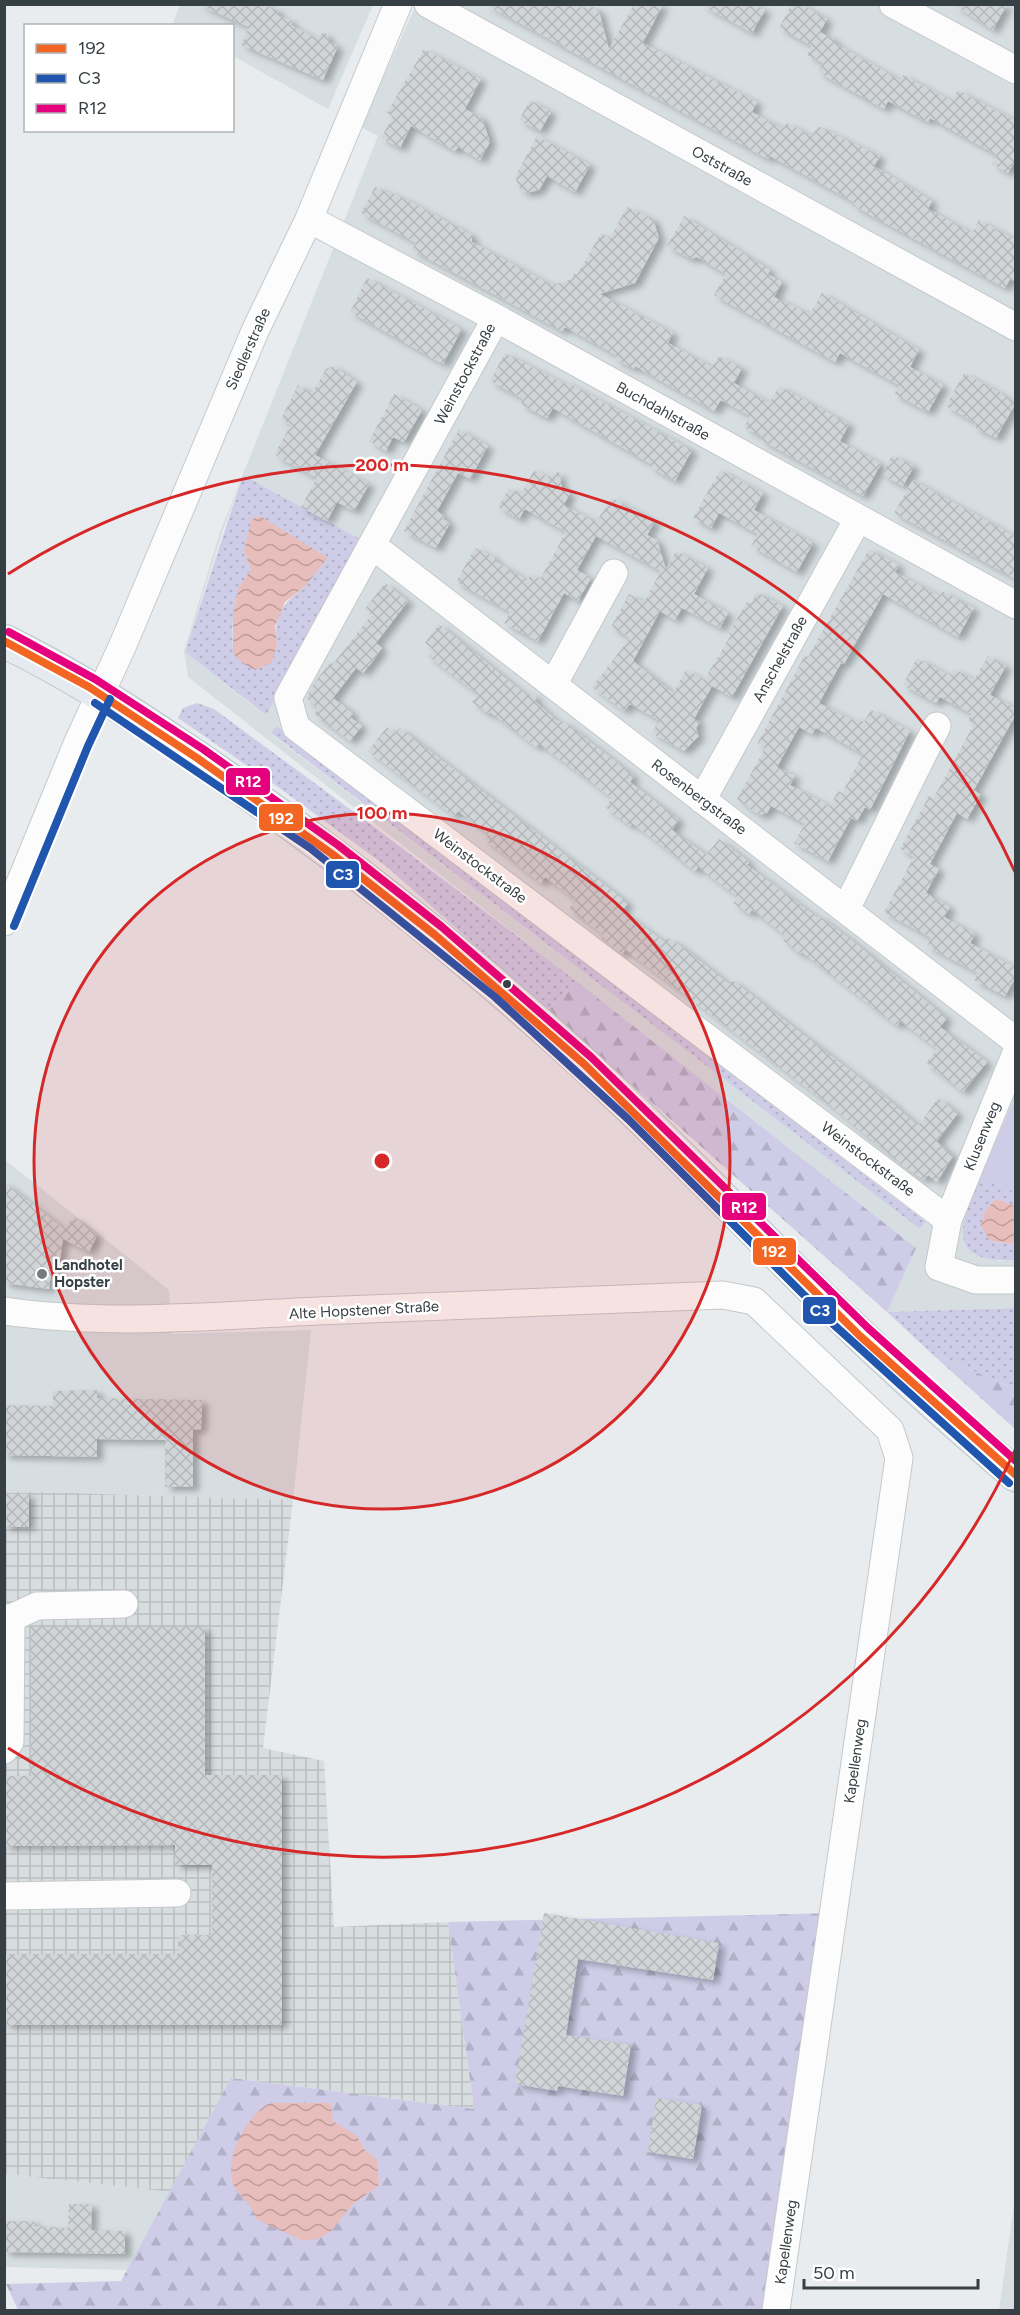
<svg xmlns="http://www.w3.org/2000/svg" width="1020" height="2315" font-family="Figtree,sans-serif">
<defs>
<pattern id="industrial-grid" width="8" height="8" patternUnits="userSpaceOnUse" patternTransform="scale(1.5)"><rect width="8" height="8" fill="#d8dddf"/><path d="M0 4h8M4 0v8" fill="none" stroke="#babfc1"/></pattern>
<pattern id="grass-dots" width="8" height="8" patternUnits="userSpaceOnUse" patternTransform="scale(1.5)"><rect width="8" height="8" fill="#cecce7"/><path d="M2 2h.1M6 6h.1" fill="none" stroke="#b2b0c7" stroke-width="1.8" stroke-linecap="round"/></pattern>
<pattern id="forest-firs" width="22" height="20" patternUnits="userSpaceOnUse" patternTransform="scale(1.5)"><rect width="22" height="20" fill="#cecce7"/><path d="M5 1l3.5 6h-7zM16 11l3.5 6h-7z" fill="#b2b0c7"/></pattern>
<pattern id="water-waves" width="16" height="10" patternUnits="userSpaceOnUse" patternTransform="scale(1.5)"><rect width="16" height="10" fill="#e8bebc"/><path d="M0 5q4-4 8 0t8 0" fill="none" stroke="#bd9c9a"/></pattern>
<pattern id="building-cross-hatch" width="8" height="8" patternUnits="userSpaceOnUse" patternTransform="scale(1.5)"><rect width="8" height="8" fill="#d1d5d7"/><path d="M0 0l8 8M0 8l8-8" fill="none" stroke="#b4b8ba"/></pattern>
<filter id="shadow"><feDropShadow dx="6" dy="4" stdDeviation="3" flood-color="#0004"/></filter>
</defs>
<rect width="100%" height="100%" fill="#e9ecee"/>
<path fill="#d6dee1" fill-rule="evenodd" d="M180,5H373L328,109L233,56L232,26H178L173,23Z
M416,5H1015L1016,1192L964,1214L998,1261L1015,1260V1308L887,1312L916,1248L188,677L184,651L220,532L378,136L361,127ZM243,475L362,540L265,715L185,652L222,533ZM277,726L926,1221V1222L921,1229L271,734Z
M4,1159L169,1290L172,1334L311,1330L293,1500L5,1491Z
M5,2174L170,2192L127,2270L5,2267Z
M1015,2198V2310H999Z"/>
<path fill="url(#industrial-grid)" d="M5,1491L293,1500L263,1748L324,1761L334,1927L448,1922L474,2109L231,2078L170,2192L5,2174Z"/>
<path fill="url(#grass-dots)" fill-rule="evenodd" d="M243,475L362,540L266,715L185,652ZM244,551L304,587C282,605 273,615 277,645L233,653C232,620 231,598 251,570Z
M197,703L214,709L377,829L576,981L548,1010L386,866L278,787L178,718L183,708Z
M277,726L926,1222L920,1229L271,733Z
M980,1179L1015,1192V1206L995,1199L990,1241L1015,1244V1260C945,1263 959,1225 980,1179Z
M1015,1308V1389L930,1352L887,1312Z"/>
<path fill="url(#forest-firs)" d="M576,981L916,1248L887,1312L548,1010Z
M930,1352L1015,1389V1429Z
M834,1913L776,2310H18L6,2284L121,2281L231,2078L474,2109L448,1922Z"/>
<path fill="#cecce7" d="M1015,1097V1192L980,1179Z"/>
<path fill="url(#water-waves)" d="M260,516L328,558L304,587L285,602L275,626L277,645L271,663L255,670L241,662L233,653V613L239,587L251,570L244,551L251,520Z
M996,1199L1015,1206V1244L990,1241L981,1225L985,1211Z
M270,2103H331L333,2121L357,2136L364,2149L377,2160L379,2185L352,2205L331,2231L318,2239L303,2241L256,2219C250,2199 243,2202 235,2188C221,2162 247,2114 270,2103Z"/>
<path fill="url(#building-cross-hatch)" fill-rule="evenodd" filter="url(#shadow)" d="M197,4H262L279,11L277,15L292,21L291,25L315,38L325,32L329,42L338,46L323,80L241,45L249,27Z
M485,4H574L583,9L591,6L599,11L609,49L634,4H663L643,43L757,102L752,112L783,129L787,123L812,136L818,126L880,156L874,166L932,201L928,209L972,233L979,220L1016,240V282L1010,279L1005,288L852,205L854,202L770,156L768,159Z
M700,4H754L765,10L752,33Z
M792,4H801L827,19L820,32L835,40L834,43L900,80L903,75L952,101L958,90L1016,121V165L1013,164L1008,173L992,164L997,155L930,118L928,122L888,101L884,109L818,72L823,63L807,55L812,46L779,28Z
M953,4H1007L993,30Z
M424,49L481,79L465,109L482,118L490,142L480,160L458,147L455,151L411,126L400,148L381,138L393,116L387,113Z
M530,100L551,112L540,131L519,120Z
M537,136L590,165L575,192L547,176L539,190L526,193L520,189L515,177Z
M375,187L405,199L472,235V242L552,285L572,279L574,273L577,275L601,233L610,238L627,207L653,219L659,238L635,283L600,294L673,333L668,343L712,367L719,356L742,368L734,383L769,403L779,386L849,424L840,441L881,464L863,496L761,440L762,437L744,427L750,416L721,400L714,411L635,366L634,369L615,359L616,355L565,327L562,331L412,250L416,243L361,213Z
M684,216L770,270L768,274L782,282L774,297L810,314L822,293L919,350L910,367L943,385L928,412L894,394L899,385L840,353L835,362L714,295L726,274L697,257L691,259L667,246Z
M367,278L462,329L443,364L350,312Z
M505,353L565,384L566,382L692,450L675,481L650,467L651,464L553,408L547,418L535,412L521,404L523,399L490,381Z
M333,366L357,382L315,455L369,484L354,511L337,502L327,521L301,507L317,478L276,456L278,453L276,451L291,425L281,419L298,385L312,393L326,369Z
M964,373L1002,394L1014,406L996,438L974,427L976,423L946,406Z
M394,394L422,410L404,442L393,437L386,451L369,441Z
M459,429L488,446L470,479L458,473L437,511L445,516L443,519L450,523L436,548L404,531Z
M892,455L914,466L903,486L882,475Z
M534,470L547,477L559,472L562,488L570,493L564,505L596,522L612,498L655,521L647,535L657,540L666,569L676,551L708,568L694,594L728,613L720,628L682,608L675,620L660,611L633,661L673,693L686,670L704,680L731,635L729,633L746,603L752,601L757,592L783,606L732,697L712,686L694,719L700,722L696,728L699,736L684,751L652,733L659,720L630,704L624,711L592,687L630,638L611,627L629,594L644,602L661,571L596,536L577,570L591,578L578,601L564,593L538,641L504,623L510,612L456,582L475,548L494,557L495,561L527,580L531,574L540,579L566,532L525,509L519,519L498,507L509,488L521,494Z
M720,470L763,493L754,510L813,543L797,572L751,546L758,534L719,513L711,528L693,518Z
M913,480L1016,537V579L894,513Z
M869,549L899,565L895,572L940,596L942,591L974,608L958,637L883,594L844,664L841,663L819,703L856,722L858,718L864,722L871,710L910,731L870,810L865,807L857,821L851,818L828,861L794,843L805,824L771,806L767,813L759,815L737,799L765,748L757,744L805,655L808,657ZM799,727L812,734L816,728L863,754L842,793L838,791L830,806L790,785L795,776L777,767Z
M385,583L408,601L376,643L382,648L373,661L363,673L356,668L333,698L353,713L350,717L362,726L350,741L314,714L318,708L306,698L314,683L331,662L333,664L372,614L365,609Z
M439,624L526,695L535,694L536,702L556,720L567,724L634,776L630,782L679,820L672,830L706,855L719,839L749,862L747,865L818,918L819,916L850,939L947,1018L940,1027L987,1062L963,1092L926,1063L937,1049L900,1021L897,1026L802,952L800,954L783,940L786,936L752,910L749,914L733,903L738,897L698,867L695,871L632,823L630,826L605,807L612,798L568,765L539,744L536,747L490,712L488,714L472,702L478,694L428,656L433,649L425,643Z
M988,656L1006,666L990,695L1016,708V714L974,790L981,795L967,819L957,813L930,864L939,869L926,893L950,907L944,917L975,934L970,943L1016,968V977L1005,996L974,980L978,973L927,946L931,938L884,912L914,857L900,849L929,796L933,799L974,724L968,720L972,714L940,697L936,703L903,685L917,658L950,676L954,669L974,680Z
M387,727L395,733L400,728L628,903L622,911L664,942L668,938L681,946L729,984L732,980L890,1101L918,1126L938,1098L958,1113L937,1141L953,1156L937,1182L928,1175L924,1180L906,1168L827,1103L668,982L625,950L622,954L601,938L604,935L569,909L576,900L545,877L541,883L484,839L488,834L458,811L454,816L368,751Z
M4,1182L64,1229L74,1216L97,1235L89,1252L63,1239L58,1273L51,1272L49,1289L4,1283Z
M97,1390V1398L202,1400L201,1429L193,1430V1487H165V1440L97,1439V1457L4,1455V1405L53,1406V1391Z
M4,1494H29V1527H4Z
M31,1627H205V1775H282V2025H4V1954H178V1935H212V1865H175V1845L4,1846V1776H31Z
M544,1913L719,1943L713,1980L578,1959L566,2035L631,2045L623,2096L558,2086L557,2091L515,2084Z
M656,2098L702,2105L693,2159L648,2152Z
M69,2204H92L91,2230L125,2231V2254L4,2252V2221H34V2226L68,2228Z"/>
<g fill="none" stroke-linecap="round" stroke-linejoin="round">
<defs>
<path id="minor" d="M428,4L1016,327
M893,4L1016,70
M309,219L496,318L1016,605
M496,318L288,698L296,727L948,1220
M373,546L1016,1041
M553,685L614,573
M702,800L858,519
M846,909L937,726
M4,922L78,742L122,647L255,331L309,219L398,4
M1016,1053L948,1220L939,1267L976,1280H1016
M4,1311C109,1326 213,1316 318,1311C453,1305 588,1300 723,1295L754,1301L890,1430L899,1458L776,2310
M4,1618H11L37,1606L124,1604
M4,1750L10,1742L11,1618
M4,1896L177,1893"/>
<path id="major" d="M4,641C82,679 153,727 224,776C371,878 503,986 633,1110C703,1177 770,1248 839,1315C896,1370 955,1423 1016,1475"/>
</defs>
<use href="#minor" stroke="#c5c8ca" stroke-width="29"/>
<use href="#major" stroke="#b8c7cf" stroke-width="35"/>
<use href="#minor" stroke="#fcfcfc" stroke-width="27"/>
<use href="#major" stroke="#e4eaef" stroke-width="33"/>
<defs>
<path id="bus-1" d="M4,641L89,687L197,758L332,854L435,935L584,1064L860,1336L1016,1475"/>
<path id="bus-2" d="M95,703L310,848L495,997L628,1119L833,1324L1009,1483
M14,926L88,746L110,699"/>
<path id="bus-3" d="M9,632L95,679L203,749L338,845L442,927L591,1057L868,1328L1016,1461"/>
</defs>
<use href="#bus-1" stroke="#fff" stroke-width="12"/>
<use href="#bus-2" stroke="#fff" stroke-width="12"/>
<use href="#bus-3" stroke="#fff" stroke-width="12"/>
<use href="#bus-1" stroke="#f26522" stroke-width="8"/>
<use href="#bus-2" stroke="#2056ae" stroke-width="8"/>
<use href="#bus-3" stroke="#e5007d" stroke-width="8"/>
</g>
<circle cx="382" cy="1161" r="348" fill="#d62828" fill-opacity=".12"/>
<g fill="none" stroke="#d62828" stroke-width="3">
<circle cx="382" cy="1161" r="348"/>
<path d="M1015 1450A696 696 0 0 1 8 1748M8 574A696 696 0 0 1 1015 872"/>
</g>
<circle fill="#363f43" stroke="#fff" stroke-width="2" cx="507" cy="984" r="5"/>
<circle fill="#757c7f" stroke="#fff" stroke-width="2" cx="42" cy="1274" r="6"/>
<g text-anchor="middle" stroke-width="5" stroke-linejoin="round" paint-order="stroke">
<g font-size="15" fill="#363f43" stroke="#fff">
<text transform="translate(722 166) rotate(29)" y="5">Oststraße</text>
<text transform="translate(248 349) rotate(-66)" y="5">Siedlerstraße</text>
<text transform="translate(465 374) rotate(-62)" y="5">Weinstockstraße</text>
<text transform="translate(663 411) rotate(29)" y="5">Buchdahlstraße</text>
<text transform="translate(780 659) rotate(-61)" y="5">Anschelstraße</text>
<text transform="translate(699 797) rotate(37)" y="5">Rosenbergstraße</text>
<text transform="translate(480 866) rotate(37)" y="5">Weinstockstraße</text>
<text transform="translate(982 1136) rotate(-68)" y="5">Klusenweg</text>
<text transform="translate(868 1159) rotate(37)" y="5">Weinstockstraße</text>
<text transform="translate(364 1310) rotate(-3)" y="5">Alte Hopstener Straße</text>
<text transform="translate(855 1761) rotate(-82)" y="5">Kapellenweg</text>
<text transform="translate(786 2242) rotate(-82)" y="5">Kapellenweg</text>
</g>
<g font-size="15" font-weight="bold" fill="#363f43" stroke="#fff" text-anchor="start">
<text x="54" y="1270">Landhotel<tspan x="54" dy="17">Hopster</tspan></text>
</g>
</g>
<circle cx="382" cy="1161" r="9" fill="#d62828" stroke="#fff" stroke-width="3"/>
<g font-size="18" text-anchor="middle" font-weight="bold" fill="#d62828" stroke="#fff" stroke-width="5" stroke-linejoin="round" paint-order="stroke">
<text x="382" y="471">200 m</text>
<text x="382" y="819">100 m</text>
</g>
<g stroke="#fff" stroke-width="2">
<rect x="225" y="767" width="46" height="29" rx="6" fill="#e5007d"/>
<rect x="258" y="803" width="46" height="29" rx="6" fill="#f26522"/>
<rect x="325" y="860" width="35" height="29" rx="6" fill="#2056ae"/>
<rect x="721" y="1192" width="46" height="29" rx="6" fill="#e5007d"/>
<rect x="752" y="1237" width="45" height="29" rx="6" fill="#f26522"/>
<rect x="802" y="1296" width="35" height="29" rx="6" fill="#2056ae"/>
</g>
<g font-size="16" text-anchor="middle" font-weight="bold" fill="#fff">
<text x="248" y="787">R12</text>
<text x="281" y="824">192</text>
<text x="343" y="880">C3</text>
<text x="744" y="1213">R12</text>
<text x="774" y="1257">192</text>
<text x="820" y="1316">C3</text>
</g>
<rect width="1020" height="2315" fill="none" stroke="#363f43" stroke-width="12"/>
<rect x="24" y="24" width="210" height="108" fill="#ffffff" stroke="#afb2b4" stroke-width="1.5"/>
<rect x="36" y="44" width="30" height="9" fill="#f26522" stroke="#afb2b4" stroke-width="1.5"/>
<text x="78" y="54" font-size="18" fill="#363f43">192</text>
<rect x="36" y="74" width="30" height="9" fill="#2056ae" stroke="#afb2b4" stroke-width="1.5"/>
<text x="78" y="84" font-size="18" fill="#363f43">C3</text>
<rect x="36" y="104" width="30" height="9" fill="#e5007d" stroke="#afb2b4" stroke-width="1.5"/>
<text x="78" y="114" font-size="18" fill="#363f43">R12</text>
<path d="M804 2279v9h174v-9" fill="none" stroke="#363f43" stroke-width="3"/>
<text x="813" y="2279" font-size="18" fill="#363f43" stroke="#ffffff" stroke-width="4.5" paint-order="stroke">50 m</text>
</svg>
